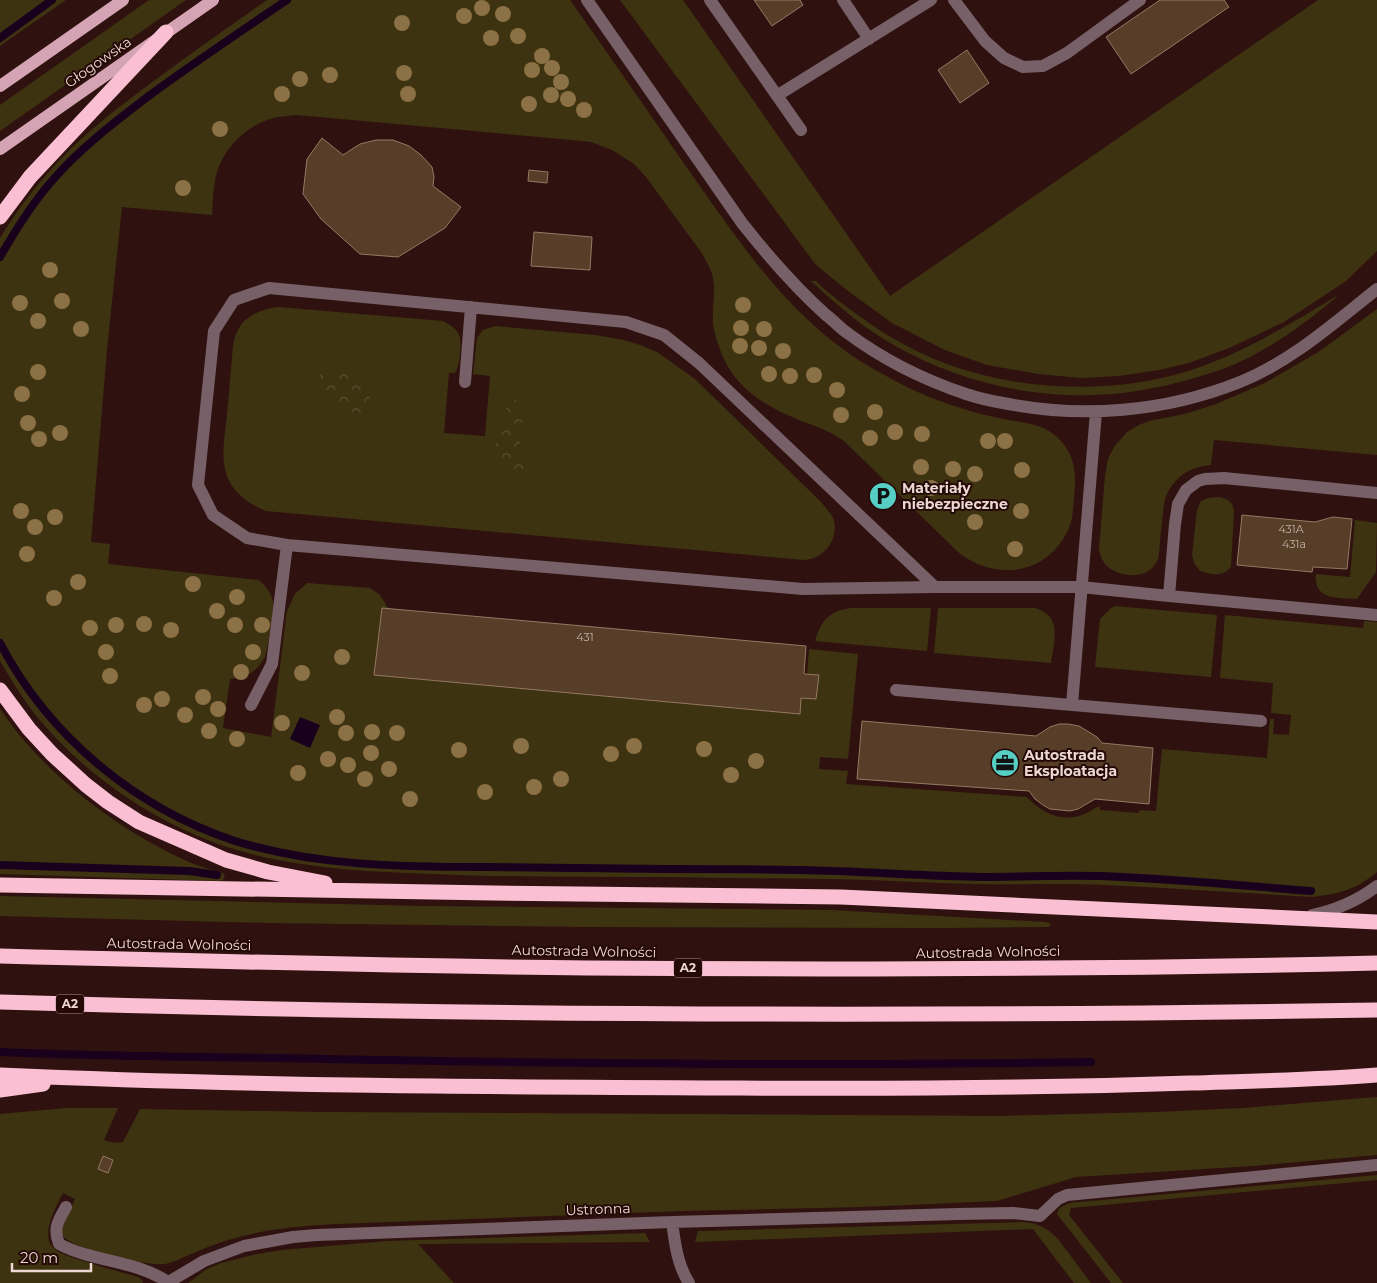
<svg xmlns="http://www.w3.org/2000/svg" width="1377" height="1283" font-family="Montserrat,sans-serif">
<defs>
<pattern id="forest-crowns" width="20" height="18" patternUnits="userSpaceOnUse" patternTransform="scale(1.25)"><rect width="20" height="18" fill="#3e3310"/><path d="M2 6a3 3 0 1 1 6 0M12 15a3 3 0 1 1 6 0" fill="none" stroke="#5a5032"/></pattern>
</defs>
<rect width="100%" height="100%" fill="#2f120f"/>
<path fill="#3e3310" d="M0,0H66L0,46Z
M149,0H186L0,131V105Z
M267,0H570C609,55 647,110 685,165C738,240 790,321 872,368C893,380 915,392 937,400C957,407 978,414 999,418C1015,422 1033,422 1047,430C1055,434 1062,441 1067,449C1076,464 1076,480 1074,497C1073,508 1073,519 1069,528C1049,575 995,582 958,552L844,441C830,431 815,426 799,420C753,401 726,380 714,330C711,314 715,299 714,284C713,272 707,262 701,252L646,177L634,164L612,150L591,142L572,140L297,115C289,116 281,116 274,118C248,124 225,146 217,172C213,186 213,201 212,215L122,207L107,349L91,542L110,544L108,564L258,580C265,584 272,594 273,602C274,612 268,647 265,657C263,660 261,664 258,667C251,675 241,678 230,679L223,728L271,737L287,611L295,594L307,583L370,588L380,595L388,608H382L374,675L800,714L801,698L816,699L818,675L807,674L809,649L858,654L848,759L820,757L819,769L848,771L846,784L1027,797C1047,819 1072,825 1097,807H1100V810L1139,813V810L1156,811L1162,749L1267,758L1270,719H1274L1273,734L1289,735L1291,715L1271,713L1273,683L1220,678L1225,615L1363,628L1364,621L1377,622V872C1355,890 1341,893 1313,897C1244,893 1174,888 1104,885C1063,883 1021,885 979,884C930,883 881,880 832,879C776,878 720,878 665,877C579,877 492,877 406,873C345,870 286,866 227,847C157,824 86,776 39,719C24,701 12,681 0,661V238C14,216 29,194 47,174C76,140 111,113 147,86C186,57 227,28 267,0Z
M620,0H683L890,296L1318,0H1377V251L1346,281L1284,322L1229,348L1189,363L1159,370L1119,376L1081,378L1038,374L987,365L945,350L892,323L848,291L816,265Z
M811,281H816C823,289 831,294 839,301C866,322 894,341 925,355C1000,389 1095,396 1174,375C1234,359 1287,326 1340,294C1312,318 1283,340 1250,357C1228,368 1204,376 1179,382C1081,409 979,394 892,344C862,327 836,304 811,281Z
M278,307L443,321C459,330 462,334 460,353C459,361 459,366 455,373H449L444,433L485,436L490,376L473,374L477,338L483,330L495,326L595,335L624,340L640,345L657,352L695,379L820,501C824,506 829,511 832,516C840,531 830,551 816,557C813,559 808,559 804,560L266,511C249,504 234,494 227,476C220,457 225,435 227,415C229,392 231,369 233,346C234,341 235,335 238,330C245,315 262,309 278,307Z
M1377,309V455L1214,440L1211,465C1187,467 1170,480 1164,503C1163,516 1161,529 1160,542C1159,548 1160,555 1157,561C1149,579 1121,579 1107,566C1102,561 1100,555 1099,549L1105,476L1108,459L1114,447L1127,432L1139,425L1149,421L1185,414L1216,404L1265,383L1320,351Z
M1219,497C1228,499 1233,502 1234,511L1231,567C1221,577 1213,575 1200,571L1194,563L1192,555L1197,510L1201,501L1208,498Z
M1355,520L1377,523L1376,572L1357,599C1338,598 1313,600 1316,574L1350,577Z
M1115,606L1217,615L1211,677L1095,667L1100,619L1111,608Z
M851,608H931L927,651L815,641C821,620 830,611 851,608Z
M938,608H1035C1063,617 1054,640 1051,663L934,653Z
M0,709C7,718 13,728 21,737C66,790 125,833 189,862C201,867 213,870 225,874L223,880L220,881L0,874Z
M0,896L421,906L831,910L1045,922L1049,923L1051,925L1048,927L938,928L588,927L270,923L0,916Z
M1377,1097V1155L1252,1166L1076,1177L997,1201L862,1207L683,1211L337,1224C300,1226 264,1229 228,1240C215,1244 202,1249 189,1255C181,1258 173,1263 164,1264C147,1266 77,1250 65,1238C62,1235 62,1233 62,1228L75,1199L63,1193C56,1207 45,1225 49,1241C50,1244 53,1248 56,1250C61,1254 68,1256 74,1258C95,1265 116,1271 138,1277L142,1280L143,1283H0V1114L66,1108H118L104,1140L114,1143L123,1142L140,1109L323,1112L1000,1116L1157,1112L1243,1108Z
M1377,1175V1180L1071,1208L1069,1215L1123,1283H1111L1057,1214C1058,1207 1064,1206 1069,1203Z
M1023,1222C1038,1223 1047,1228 1058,1239L1091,1283H1074L1033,1229L695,1242L698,1231Z
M645,1233L650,1242L418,1244L454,1283H188L207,1269L221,1263L257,1254L282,1250L387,1241Z"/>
<path fill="url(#forest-crowns)" d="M322,369L350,372L359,377C362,383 371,394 370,401C369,406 363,412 361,417L324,395L318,389L317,381Z
M513,399L522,401L526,407C526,414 523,419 522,426C520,433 520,440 520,446C520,457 530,465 519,476L511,475L505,471V461L495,453L497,437L506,416L507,402Z"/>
<path fill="#19001c" d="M300,717L320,725L310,748L290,739Z"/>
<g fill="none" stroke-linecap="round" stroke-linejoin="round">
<path stroke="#19001c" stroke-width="8" d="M0,38L52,0
M0,257C15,231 31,205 51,182C80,148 115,122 150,95C195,62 241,31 287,0
M0,643C49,736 135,808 235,841C315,866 402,867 485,867C546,868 606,868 667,869C711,869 756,869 800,870C861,871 921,876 982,877C1029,877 1076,874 1122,877C1185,880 1248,886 1311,891
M0,865L189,871L217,875
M0,1052C93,1056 186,1057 280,1058C550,1064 821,1066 1091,1062"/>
</g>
<path fill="#563e29" stroke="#957963" d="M754,0H800L803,5L772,26Z
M1160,0H1224L1229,7L1131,74L1106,37Z
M967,50L989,83L960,103L938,70Z
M322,138L343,155L360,144L376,140H393L409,146L421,155L432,167L434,177L433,186L461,207L445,228L398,257L360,254L321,219L303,194L307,159Z
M529,170L548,172L547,183L528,181Z
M534,232L592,237L590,270L531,266Z
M1242,515L1315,522L1333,517L1352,519L1347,569L1313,567L1312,572L1237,565Z
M382,608L806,646L804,674L819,675L816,699L801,698L800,714L374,675Z
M862,721L1036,736L1050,727L1059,724H1068L1079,726L1097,737L1102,743L1153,748L1149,804L1095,799L1078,809L1070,811L1050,809L1043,805L1035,799L1029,791L857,779Z
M103,1156L113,1160L108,1173L98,1169Z"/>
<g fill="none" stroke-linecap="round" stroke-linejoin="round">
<path stroke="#776067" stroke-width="12" d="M587,0L742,223C768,256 794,286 826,315C833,320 839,327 846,332C882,359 924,380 966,394C978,398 991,401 1003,403C1082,419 1165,412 1240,382C1292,361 1334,323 1377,289
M710,0L801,130
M843,0L869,39
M954,0L985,41L1004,58L1023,67L1043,66L1067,53L1140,0
M778,95L931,0
M465,382L471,307
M935,587L803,589L287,545L247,538L213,515L198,485L214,331L234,300L269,288L626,322L664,335L699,363L935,587H1081L1169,596L1377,615
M1169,596L1175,524L1178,504L1186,490L1198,481L1205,479L1224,478L1377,493
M896,690L1261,721
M251,705L272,664L287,545
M1072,705L1096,412
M1312,915C1336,910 1357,901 1377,886
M66,1207C58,1221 53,1228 59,1244C93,1262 135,1260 168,1282
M672,1222C675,1243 677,1264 689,1283
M167,1283L204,1261L244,1246L293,1237L317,1235L672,1222L958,1214L1013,1213L1040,1216L1058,1199L1067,1195L1377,1165"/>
<path stroke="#d4a4b4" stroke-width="12" d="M0,86L123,0
M0,149L213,0"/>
<path stroke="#fabfd3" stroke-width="15" d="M0,217L30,177L166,32
M0,690L29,729L52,754L86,785L108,802L139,822L226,860L268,872L325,883
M0,885L493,893L841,897L1377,922
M0,956C196,961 392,966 588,968C851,970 1114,969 1377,963
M0,1002C459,1016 918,1017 1377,1010
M0,1075C247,1086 494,1087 740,1088C891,1089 1040,1088 1190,1083C1253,1081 1315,1080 1377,1075
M0,1090L43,1084"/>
</g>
<g fill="#8b7145">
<circle cx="482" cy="8" r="8"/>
<circle cx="503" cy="14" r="8"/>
<circle cx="464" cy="16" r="8"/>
<circle cx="402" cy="23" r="8"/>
<circle cx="518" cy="36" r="8"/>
<circle cx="491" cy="38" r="8"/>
<circle cx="542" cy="56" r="8"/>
<circle cx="552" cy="68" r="8"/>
<circle cx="532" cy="70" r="8"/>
<circle cx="404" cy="73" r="8"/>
<circle cx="330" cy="75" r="8"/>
<circle cx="300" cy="79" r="8"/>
<circle cx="561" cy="82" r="8"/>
<circle cx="282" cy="94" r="8"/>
<circle cx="408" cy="94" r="8"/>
<circle cx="551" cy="95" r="8"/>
<circle cx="568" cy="99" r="8"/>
<circle cx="529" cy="104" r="8"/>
<circle cx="584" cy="110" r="8"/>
<circle cx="220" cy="129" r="8"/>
<circle cx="183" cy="188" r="8"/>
<circle cx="50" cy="270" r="8"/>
<circle cx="62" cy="301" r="8"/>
<circle cx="20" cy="303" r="8"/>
<circle cx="743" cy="305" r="8"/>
<circle cx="38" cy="321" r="8"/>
<circle cx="741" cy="328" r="8"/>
<circle cx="81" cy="329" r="8"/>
<circle cx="764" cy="329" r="8"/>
<circle cx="740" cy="346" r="8"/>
<circle cx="759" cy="348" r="8"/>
<circle cx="783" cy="351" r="8"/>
<circle cx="38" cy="372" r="8"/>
<circle cx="769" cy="374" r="8"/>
<circle cx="814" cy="375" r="8"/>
<circle cx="790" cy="376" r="8"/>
<circle cx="837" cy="390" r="8"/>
<circle cx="22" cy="394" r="8"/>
<circle cx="875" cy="412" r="8"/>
<circle cx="841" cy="415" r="8"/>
<circle cx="28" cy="423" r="8"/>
<circle cx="895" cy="432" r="8"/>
<circle cx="60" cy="433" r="8"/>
<circle cx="922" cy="434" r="8"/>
<circle cx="870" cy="438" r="8"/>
<circle cx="39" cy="439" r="8"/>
<circle cx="988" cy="441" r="8"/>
<circle cx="1005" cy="441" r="8"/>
<circle cx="921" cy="467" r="8"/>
<circle cx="953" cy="469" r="8"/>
<circle cx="1022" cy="470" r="8"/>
<circle cx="975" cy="474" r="8"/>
<circle cx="931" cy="488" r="8"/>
<circle cx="21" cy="511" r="8"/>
<circle cx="1021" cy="511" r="8"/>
<circle cx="55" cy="517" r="8"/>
<circle cx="975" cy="522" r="8"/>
<circle cx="35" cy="527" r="8"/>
<circle cx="1015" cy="549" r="8"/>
<circle cx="27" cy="554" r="8"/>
<circle cx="78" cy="582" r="8"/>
<circle cx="193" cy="584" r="8"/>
<circle cx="237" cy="597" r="8"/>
<circle cx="54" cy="598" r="8"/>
<circle cx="217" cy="611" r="8"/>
<circle cx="144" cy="624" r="8"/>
<circle cx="116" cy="625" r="8"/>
<circle cx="235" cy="625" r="8"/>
<circle cx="262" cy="625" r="8"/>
<circle cx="90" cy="628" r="8"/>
<circle cx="171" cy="630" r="8"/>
<circle cx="106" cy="652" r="8"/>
<circle cx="253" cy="652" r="8"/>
<circle cx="342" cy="657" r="8"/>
<circle cx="241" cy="672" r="8"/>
<circle cx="302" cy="673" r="8"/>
<circle cx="110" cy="676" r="8"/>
<circle cx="203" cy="697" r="8"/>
<circle cx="162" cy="699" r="8"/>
<circle cx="144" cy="705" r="8"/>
<circle cx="218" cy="709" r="8"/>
<circle cx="185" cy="715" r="8"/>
<circle cx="337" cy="717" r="8"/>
<circle cx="282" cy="723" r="8"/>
<circle cx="209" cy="731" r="8"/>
<circle cx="372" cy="732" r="8"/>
<circle cx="346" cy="733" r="8"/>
<circle cx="397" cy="733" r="8"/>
<circle cx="237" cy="739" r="8"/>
<circle cx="521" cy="746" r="8"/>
<circle cx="634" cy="746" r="8"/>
<circle cx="704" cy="749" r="8"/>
<circle cx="459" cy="750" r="8"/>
<circle cx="371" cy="753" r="8"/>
<circle cx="611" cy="754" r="8"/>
<circle cx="328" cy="759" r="8"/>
<circle cx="756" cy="761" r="8"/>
<circle cx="348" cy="765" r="8"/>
<circle cx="389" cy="769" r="8"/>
<circle cx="298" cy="773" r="8"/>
<circle cx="731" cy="775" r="8"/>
<circle cx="365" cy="779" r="8"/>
<circle cx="561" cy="779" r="8"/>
<circle cx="534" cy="787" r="8"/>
<circle cx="485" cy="792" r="8"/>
<circle cx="410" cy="799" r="8"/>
</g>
<defs>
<symbol id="parking-disc" viewBox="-11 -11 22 22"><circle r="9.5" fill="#56cec4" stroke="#240906"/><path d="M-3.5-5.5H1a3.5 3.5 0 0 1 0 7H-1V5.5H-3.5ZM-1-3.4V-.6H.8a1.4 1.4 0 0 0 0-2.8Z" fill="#111"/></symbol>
<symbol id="office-disc" viewBox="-11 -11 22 22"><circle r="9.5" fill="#56cec4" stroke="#240906"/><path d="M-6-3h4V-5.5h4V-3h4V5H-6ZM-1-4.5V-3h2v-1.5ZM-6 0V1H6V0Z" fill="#111"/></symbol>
</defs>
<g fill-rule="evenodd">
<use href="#parking-disc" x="867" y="480" width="32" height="32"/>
<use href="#office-disc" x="989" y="747" width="32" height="32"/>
</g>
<g text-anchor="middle" stroke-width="4" stroke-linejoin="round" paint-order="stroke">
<g font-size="11" fill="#c6b1a8">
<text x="1291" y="533">431A</text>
<text x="1294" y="548">431a</text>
<text x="585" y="641">431</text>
</g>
<g fill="#240906" stroke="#b09996" stroke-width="1">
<rect x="674" y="958.5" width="28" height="19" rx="4"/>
<rect x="56" y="994.5" width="28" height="19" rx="4"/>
</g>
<g font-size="12" font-weight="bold" fill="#ecd7d3">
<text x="688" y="972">A2</text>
<text x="70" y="1008">A2</text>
</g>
<g font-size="14" fill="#ecd7d3" stroke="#240906">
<text transform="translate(98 62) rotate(-35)" y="5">Głogowska</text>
<text transform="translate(179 944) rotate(1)" y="5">Autostrada Wolności</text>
<text transform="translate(584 951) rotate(1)" y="5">Autostrada Wolności</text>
<text transform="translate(988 952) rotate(-1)" y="5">Autostrada Wolności</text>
<text transform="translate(598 1209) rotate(-2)" y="5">Ustronna</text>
</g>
<g font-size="14" font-weight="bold" fill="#ecd7d3" stroke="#240906" text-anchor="start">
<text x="902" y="493">Materiały<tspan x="902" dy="16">niebezpieczne</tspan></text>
<text x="1024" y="760">Autostrada<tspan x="1024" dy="16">Eksploatacja</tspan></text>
</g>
</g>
<path d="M12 1263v8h79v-8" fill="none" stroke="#ecd7d3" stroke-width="2.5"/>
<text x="20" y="1263" font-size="15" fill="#ecd7d3" stroke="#240906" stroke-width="4" paint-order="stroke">20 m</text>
</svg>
